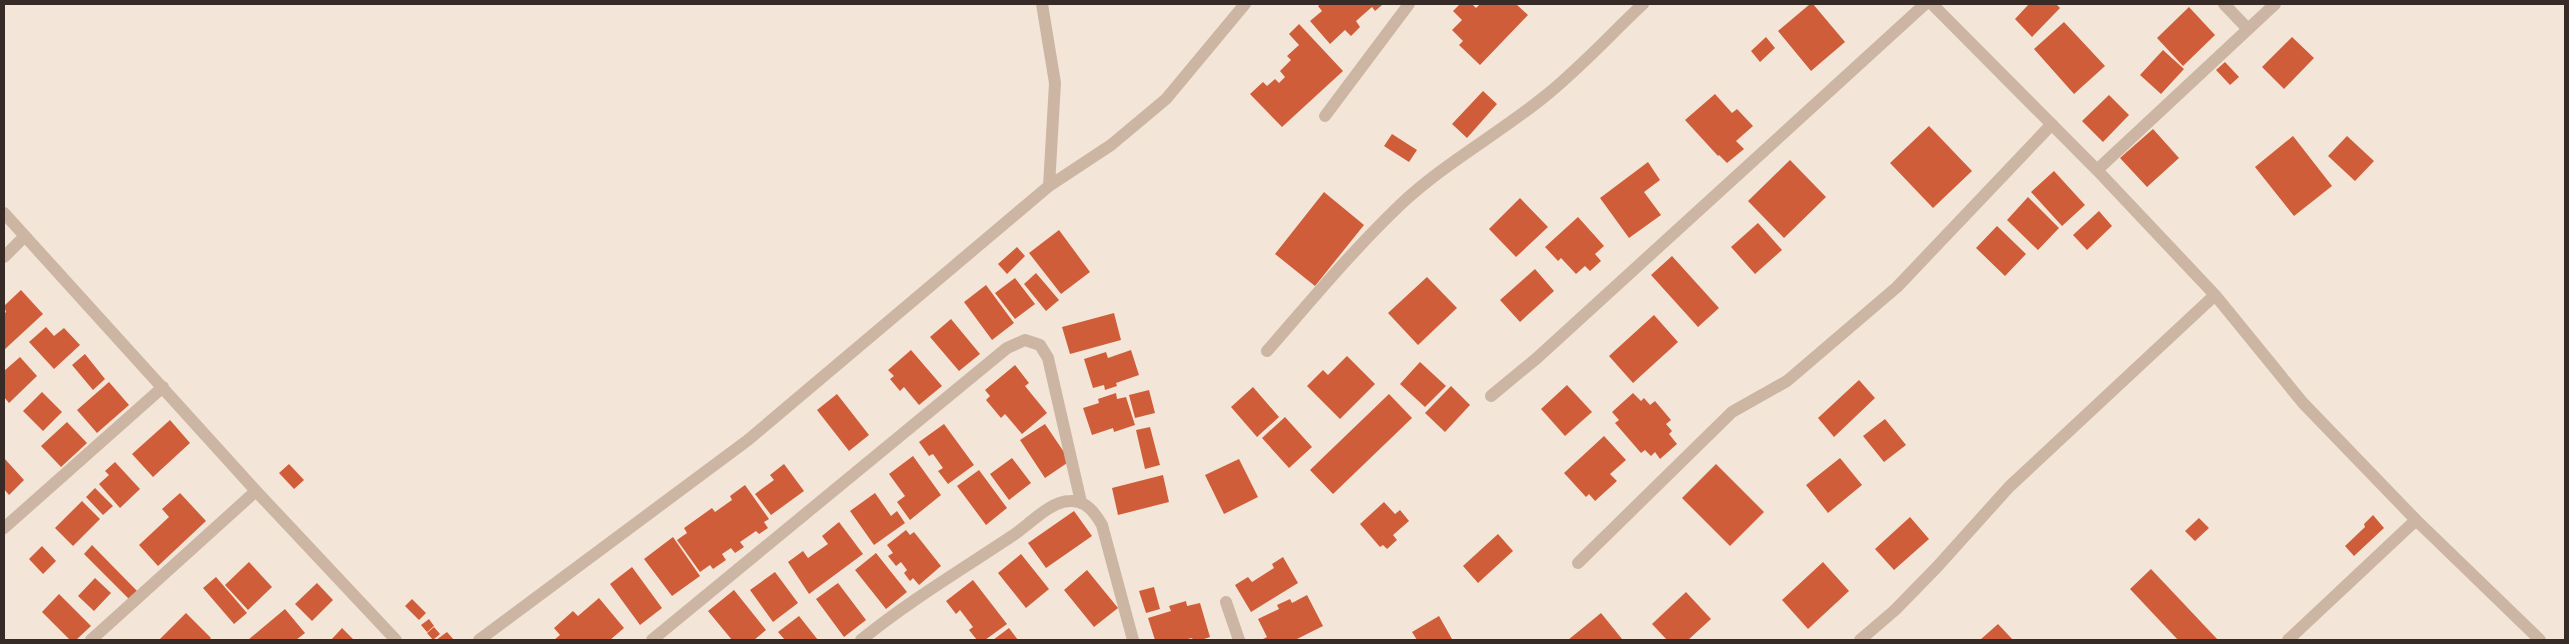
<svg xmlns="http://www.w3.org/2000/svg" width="2569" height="644" font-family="'Space Grotesk',sans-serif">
<rect width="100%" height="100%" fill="#f3e6d8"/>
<path fill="#d05d39" d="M1321,4H1381L1382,5L1375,11L1372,7L1356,21L1360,27L1351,36L1345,30L1330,44L1310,21L1322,11L1318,6Z
M1460,4H1472L1476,8L1480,4H1516L1528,15L1480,65L1459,45L1463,41L1452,30L1462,20L1453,11Z
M1810,4H1813L1845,42L1811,71L1778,31Z
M2029,4H2056L2060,8L2032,37L2015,19Z
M2189,7L2215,35L2183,66L2157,38Z
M2064,22L2105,66L2074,94L2034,49Z
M1299,24L1343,71L1282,127L1250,94L1263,82L1267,86L1275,79L1279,83L1285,77L1280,71L1291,60L1287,56L1299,45L1289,34Z
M1766,37L1775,48L1760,62L1751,51Z
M2292,37L2314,58L2284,89L2262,67Z
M2163,50L2184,69L2161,94L2140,75Z
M2225,62L2239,77L2230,85L2216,70Z
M1483,91L1497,104L1467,138L1452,124Z
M1715,94L1732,113L1737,109L1753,126L1736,141L1744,149L1727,163L1719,155L1718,156L1685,120Z
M2109,95L2129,115L2103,142L2082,121Z
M1929,126L1972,171L1933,208L1890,163Z
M2153,129L2179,158L2147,187L2120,158Z
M1392,134L1417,150L1409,162L1384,146Z
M2293,136L2332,186L2294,216L2255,167Z
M2347,136L2374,161L2355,181L2328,156Z
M1790,160L1826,197L1784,238L1748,201Z
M1648,162L1660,180L1644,192L1661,215L1629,238L1600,198Z
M2054,171L2085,205L2062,226L2031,192Z
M1324,192L1364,225L1315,286L1275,254Z
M2028,197L2059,228L2038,250L2007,220Z
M1520,198L1548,227L1516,257L1489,229Z
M2099,211L2112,226L2087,250L2073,235Z
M1578,217L1604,246L1595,254L1601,261L1590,271L1585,266L1576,274L1561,258L1558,261L1545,247Z
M1758,223L1782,250L1755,274L1731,247Z
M1997,226L2026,254L2005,276L1976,248Z
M1059,230L1090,272L1061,294L1029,253Z
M1017,247L1025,256L1007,274L998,264Z
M1672,256L1719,308L1698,327L1651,275Z
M1535,269L1554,291L1520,322L1500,300Z
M1036,273L1059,300L1046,311L1024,284Z
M1427,277L1457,308L1418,345L1388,313Z
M1015,278L1035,304L1015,319L995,293Z
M986,285L1014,323L992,340L964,302Z
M21,290L43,314L4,350V314L6,312L4,306Z
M1114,313L1121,340L1070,354L1062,327Z
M1654,315L1678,342L1633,383L1609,356Z
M951,319L980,354L959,371L930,337Z
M46,327L54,336L64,328L80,345L54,369L29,342Z
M911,350L942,386L919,405L904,387L900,391L890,379L894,376L888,370Z
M1131,350L1139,375L1116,383L1117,386L1105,390L1104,385L1093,388L1084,359L1106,352L1108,358Z
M85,354L105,379L93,390L72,365Z
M1347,356L1375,384L1340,419L1307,386L1323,370L1328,375Z
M20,357L37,376L9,403L4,397V371Z
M1420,362L1446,386L1425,407L1400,384Z
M1015,365L1029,383L1025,386L1047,413L1022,434L1005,414L1001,418L986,400L990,396L985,390Z
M1859,380L1875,398L1834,437L1818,418Z
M109,382L129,405L97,433L77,410Z
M1567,385L1592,412L1565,436L1541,409Z
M1451,386L1470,405L1445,432L1425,413Z
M1253,387L1279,417L1257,437L1231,407Z
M1149,390L1155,413L1135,418L1129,395Z
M42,392L62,412L43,431L23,411Z
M1116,393L1117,399L1126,397L1135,425L1114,432L1113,428L1092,435L1083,408L1099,403L1098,399Z
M1633,393L1641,401L1644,398L1650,405L1655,401L1671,420L1666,424L1672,431L1669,434L1677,444L1660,459L1655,452L1651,456L1645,450L1641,453L1615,423L1619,420L1612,412Z
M837,394L869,435L849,451L817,410Z
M1389,394L1412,418L1333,494L1310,470Z
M1285,417L1312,447L1289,468L1262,438Z
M1885,419L1906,445L1884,462L1863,436Z
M170,420L190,443L153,477L132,454Z
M67,422L87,443L61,467L41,446Z
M944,424L974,465L948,484L938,471L943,468L933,454L929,456L919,442Z
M1045,424L1070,461L1045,478L1020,440Z
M1150,427L1160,465L1145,469L1136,430Z
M1604,436L1626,460L1610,474L1617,481L1595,501L1589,494L1586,497L1564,473Z
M913,456L941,495L910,520L897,502L905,496L889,474Z
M4,458L24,480L9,495L4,489Z
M1012,458L1031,483L1009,500L990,474Z
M1840,458L1862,485L1828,513L1806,485Z
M1239,459L1258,497L1224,514L1205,475Z
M115,462L140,489L120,508L99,484L109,475L105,471Z
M289,464L304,480L294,489L279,473Z
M784,464L804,491L771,515L755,494L774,480L770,475Z
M1716,464L1764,512L1730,546L1682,498Z
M979,470L1007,508L986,525L957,486Z
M1163,475L1169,502L1118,515L1112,488Z
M745,485L769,519L764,522L768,528L759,534L756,531L740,542L744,547L735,553L731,548L722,554L726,560L713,569L710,565L700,572L677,540L687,533L684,528L712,508L715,512L732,500L730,496Z
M95,488L113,506L103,515L86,497Z
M180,493L206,521L158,566L139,545L169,517L162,509Z
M875,493L891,516L897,511L905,523L874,545L850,511Z
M82,501L100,519L73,546L55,528Z
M1384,502L1395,514L1400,510L1409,521L1393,535L1397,540L1387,549L1383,545L1380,547L1360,524Z
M1074,511L1092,536L1046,568L1028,543Z
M2373,515L2384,528L2354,556L2345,546L2365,527L2364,524Z
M1910,517L1929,539L1894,570L1875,549Z
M2199,518L2209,528L2195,541L2185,531Z
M839,522L863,554L809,594L788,562L803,551L808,558L828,544L822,536Z
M906,530L910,535L914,532L941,566L919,585L913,578L910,581L904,573L907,570L901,562L896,566L888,556L893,553L887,545Z
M1498,534L1513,551L1478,583L1463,566Z
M673,537L700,576L672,596L644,559Z
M92,545L139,593L131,601L84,554Z
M42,546L56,561L43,574L29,559Z
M876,553L907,592L886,609L855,570Z
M1021,554L1049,589L1026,608L998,573Z
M1283,557L1298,583L1251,612L1235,585L1248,577L1252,582L1274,568L1272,564Z
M249,562L272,587L248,610L225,585Z
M1823,562L1849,591L1808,629L1782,600Z
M632,567L662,608L640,625L610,584Z
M2151,569L2218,640H2178L2130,589Z
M1087,570L1118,608L1094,627L1064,590Z
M775,572L798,603L773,622L750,590Z
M216,577L247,613L234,624L203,588Z
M95,578L111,593L94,611L78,596Z
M973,580L1007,624L985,640H977L969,630L973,627L960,610L956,614L946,601Z
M317,583L333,600L312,621L295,604Z
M838,583L866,620L844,637L816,599Z
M1154,587L1160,609L1146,613L1139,591Z
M734,590L766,630L754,640H732L708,611Z
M1686,592L1711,619L1688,640H1667L1652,624Z
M59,594L91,626L76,640H70L42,612Z
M1307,595L1323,626L1295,640H1261L1267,637L1258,619L1279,609L1277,605L1290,599L1292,603Z
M599,598L624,628L610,640H554L560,635L554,628L573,611L578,616Z
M412,599L426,613L419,620L405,606Z
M1186,601L1187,606L1200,603L1210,637L1201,640H1193L1192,638L1183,640H1155L1148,618L1171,611L1169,606Z
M285,609L305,633L296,640H248Z
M186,613L211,638L209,640H159Z
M1601,613L1622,639L1568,640Z
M799,616L818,640H785L778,632Z
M1439,616L1452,639L1417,640L1412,632Z
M429,619L434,626L427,632L421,625Z
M1998,624L2013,640H1980Z
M434,627L440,634L433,640L427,633Z
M342,628L354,640H331Z
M1009,628L1018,640H993Z
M447,632L454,640H436Z"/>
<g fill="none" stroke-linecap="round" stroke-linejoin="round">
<path stroke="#ccb6a3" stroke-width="12" d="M1042,4L1055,83L1049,186
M1932,4L2097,170
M2224,4L2248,29
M2275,4L2097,170L2215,295L2303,403L2416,520L2540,640
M1325,116L1409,4
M4,213L256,491L396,640
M4,257L25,236
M1267,351C1310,302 1352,251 1399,206C1443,164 1497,135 1544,97C1579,69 1610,35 1643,4
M1491,396L1537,358L1925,4
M4,528L163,387
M1578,563L1732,412L1787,381L1897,287L2052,124
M1226,602L1239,640
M91,640L256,491
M479,640L748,440L1049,186L1111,145L1166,99L1245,4
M652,640L1007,348L1025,340L1040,345L1048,358L1081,502
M861,640C909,601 961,570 1012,536C1029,525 1050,501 1070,501C1086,500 1095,513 1102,525L1133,640
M1860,640L1895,610L1937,567L2009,487L2215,295
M2288,640L2416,520"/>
</g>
<rect width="2569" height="644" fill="none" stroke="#362b26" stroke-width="10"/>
</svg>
